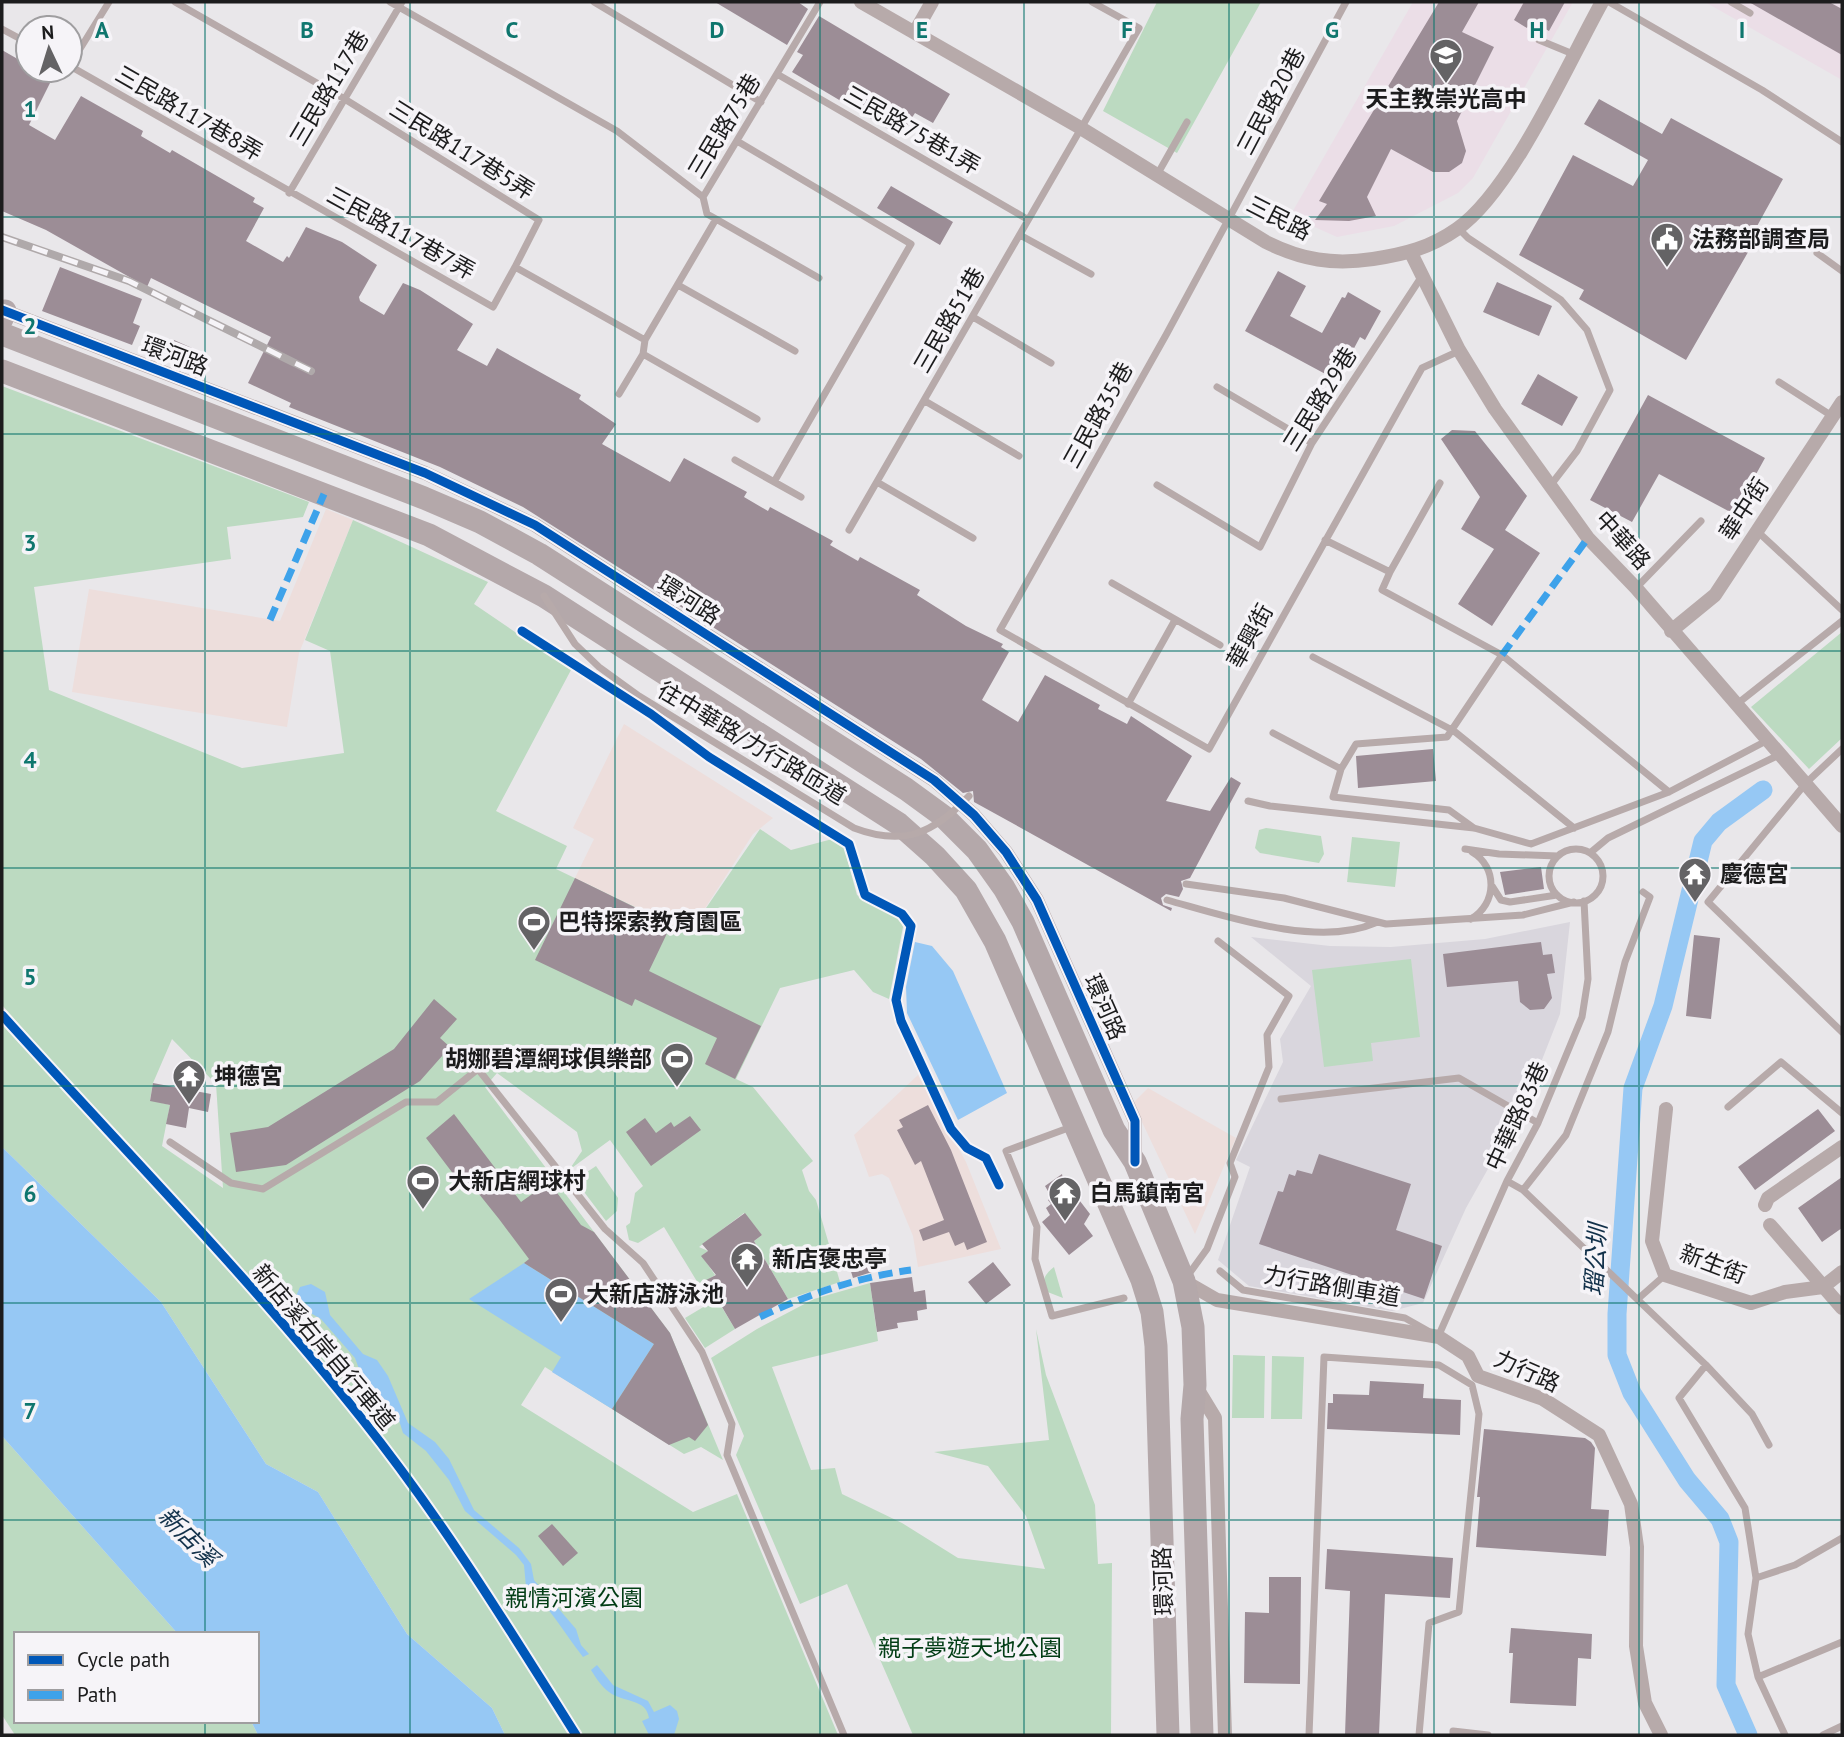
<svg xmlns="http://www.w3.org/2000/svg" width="1844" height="1737" font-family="'PT Sans','Noto Sans TC',sans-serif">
<rect width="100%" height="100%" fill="#e9e7ea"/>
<path fill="#d9d6dd" d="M1570,922L1560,1014L1525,1103L1466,1208L1423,1303L1392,1311L1249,1286L1218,1260L1250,1167L1236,1160L1283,1062L1280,1039L1311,986L1251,937L1330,946L1391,947L1485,939Z"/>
<path fill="#eddedc" d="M326,509L353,520L299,653L287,727L72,692L89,589L280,621Z
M624,724L773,818L753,834L689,933L575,878L594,839L573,828Z
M918,1075L966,1162L1001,1249L918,1267L913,1236L889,1178L882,1174L869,1177L854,1135Z
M1148,1088L1236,1138L1195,1234L1133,1103Z"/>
<path fill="#ebdee7" d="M1413,2H1573L1473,178L1458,193L1394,226L1337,237L1290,216Z
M1705,2H1842V80Z"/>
<path fill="#bcdac1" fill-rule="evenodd" d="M1157,2H1261L1177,153L1103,111Z
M2,386L309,502L303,517L227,527L231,559L34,587L49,690L242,768L344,753L330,651L305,640L353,520L488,582L474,604L571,670L496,811L567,846L556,869L689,933L760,829L791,850L836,838L843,844L857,895L900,917L903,927L889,999L873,992L854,970L780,988L736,1079L753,1087L813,1161L802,1170L809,1191L816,1200L840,1282L788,1299L754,1241L762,1235L744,1213L699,1247L708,1251L702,1256L715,1275L706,1281L735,1329L705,1348L685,1318L710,1303L664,1227L638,1243L629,1240L626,1226L630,1223L635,1193L643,1186L610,1140L569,1170L582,1151L577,1132L497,1073L485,1087L670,1333L723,1460L701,1447L684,1454L545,1367L521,1405L693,1512L737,1494L838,1735H505L492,1708L407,1634L318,1492L266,1464L161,1302L2,1147V1024L185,1223L191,1218L2,1005ZM172,1039L216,1084L223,1188L162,1146L170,1105L150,1100L153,1083Z
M1842,632V738L1809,769L1751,707Z
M1266,828L1321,836L1324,854L1319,863L1260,853L1255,848L1259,830Z
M1352,837L1400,842L1395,887L1347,882Z
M1411,959L1420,1037L1371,1043L1373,1061L1324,1067L1312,970Z
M596,1166L618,1198L617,1211L606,1221L575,1180Z
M1054,1267L1063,1298L1045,1291C1042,1280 1044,1275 1054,1267Z
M870,1283L878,1341L772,1367L811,1470L835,1468L842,1494L902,1523L958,1558L1045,1569L1026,1516L988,1466L934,1452L1049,1440L1036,1329L1046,1375L1095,1505L1098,1564L1112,1563L1111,1735H913L847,1584L800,1604L736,1455L744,1436L711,1358L757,1329L814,1299Z
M1233,1355L1265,1356L1264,1418H1232Z
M1272,1356L1304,1357L1302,1419H1271Z
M2,1436L178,1634H16V1721H251L258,1735H15L2,1715Z"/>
<path fill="#96c8f4" d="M915,942L932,946L953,971L1007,1093L958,1120L907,1013L906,987Z
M2,1147L161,1302L266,1464L318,1492L407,1634L492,1708L505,1735H258L251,1721H257V1634H178L2,1436Z
M524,1263L654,1344L612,1409L552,1372L561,1357L469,1299Z
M311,1284L325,1292L330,1315L363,1354L377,1360L388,1376L408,1423L435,1442L449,1459L474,1510L519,1548L531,1564L534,1580L576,1629L581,1645L589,1654L583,1657C564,1633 549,1605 526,1587L524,1565L516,1555L465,1511L449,1480L426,1451L403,1433L397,1414L380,1401L362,1377L355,1358L321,1319L300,1307L296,1296L300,1287Z
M597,1665L613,1685L648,1701L654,1712L670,1705L677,1711L679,1719L674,1735H649L642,1721L649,1718C646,1698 624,1703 609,1692C601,1686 596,1678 591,1670Z"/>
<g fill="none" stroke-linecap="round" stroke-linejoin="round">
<path stroke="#96c8f4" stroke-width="19" d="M1748,1735L1726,1685L1729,1542L1720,1519L1687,1480L1632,1393L1617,1355V1314L1633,1088L1663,1006L1703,841L1719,822L1763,790"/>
</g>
<path fill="#9c8d96" d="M715,2H798L808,9L787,45Z
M1439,2H1479L1462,32L1494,47L1457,121L1466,151L1462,163L1449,172H1433L1391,149L1367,197L1376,216L1349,221L1315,220L1327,204L1319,201Z
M1524,2H1565L1549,31L1531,21L1527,28L1514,20Z
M1749,2H1829L1842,9V55Z
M819,16L950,94L933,123L915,113L900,136L792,72L803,55L797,52Z
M2,50L28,65V70L43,73L40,77L50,83L29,125L55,140L81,96L143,131L141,136L170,153L172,150L255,198L253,202L264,208L246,241L283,262L287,256L289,258L306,227L342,242L377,265L359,297L360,301L384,315L403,283L420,290L473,324L457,350L487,366L497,348L581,395L579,399L616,424L602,444L670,482L684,458L747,492L744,497L768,511L770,507L833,541L830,545L858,561L860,557L920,590L917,595L966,626L1003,644L1001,647L1009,652L982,700L1018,722L1045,675L1100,705L1098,709L1127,724L1131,716L1192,756L1166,801L1210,811L1231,777L1241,783L1190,878L1181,881L1183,889L1179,897L1166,894L1161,898L1163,905L1172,908L1171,911L974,802L973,791L963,793L921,759L523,507L440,467L289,407L291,403L248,383L271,337L151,278L147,287L46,230L2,211Z
M1599,99L1662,134L1671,118L1783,179L1751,237L1755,240L1686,360L1579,299L1584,290L1519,255L1573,155L1633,186L1648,160L1584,124Z
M891,186L953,222L940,245L877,208Z
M60,267L142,299L133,323L140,326L132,345L42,311Z
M1278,271L1306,286L1290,316L1322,333L1342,297L1345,298L1348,292L1381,311L1365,340L1360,337L1343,369L1337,366L1331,377L1245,331Z
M1497,282L1552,306L1539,336L1483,312Z
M174,340L192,348L186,362L168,354Z
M1538,374L1578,397L1562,426L1521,404Z
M1648,395L1765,458L1734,514L1659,474L1632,522L1590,500Z
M1452,430L1475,431L1527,496L1505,530L1540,553L1492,626L1458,604L1494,549L1461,529L1480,497L1441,439Z
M1433,749L1436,781L1358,788L1356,756Z
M1541,867L1544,889L1505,895L1500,872Z
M575,878L671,925L649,971L761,1026L735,1079L705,1064L717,1038L635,999L632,1006L535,960Z
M1694,935L1720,938L1711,1019L1686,1016Z
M1541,942L1543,955L1552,954L1555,973L1547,974L1552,998L1544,1009L1530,1010L1520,1002L1518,981L1447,987L1443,954Z
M434,999L457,1019L440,1038L450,1047L420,1081L286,1165L236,1172L230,1133L268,1127L394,1049Z
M153,1083L211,1094L208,1112L189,1108L186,1128L166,1124L170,1105L150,1101Z
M928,1105L951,1150L987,1242L967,1250L964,1242L955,1246L949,1232L923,1241L919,1230L944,1220L921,1161L915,1165L897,1130L903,1127L899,1120Z
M1818,1109L1835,1131L1755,1190L1738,1167Z
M454,1114L521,1202L549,1182L581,1225L594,1232L670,1333L708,1425L695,1441L689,1437L669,1445L612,1409L654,1344L524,1263L529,1259L499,1219L471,1184L464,1188L426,1138Z
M690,1116L701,1130L651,1166L626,1132L645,1118L656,1133L671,1122L674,1127Z
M1319,1154L1411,1184L1396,1230L1442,1246L1424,1299L1259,1244L1278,1191L1283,1192L1289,1174L1295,1176L1297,1170L1312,1174Z
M1062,1174L1066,1197L1073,1192L1090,1214L1084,1224L1093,1236L1069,1255L1042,1222L1050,1215L1046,1208L1051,1204L1048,1200L1052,1198L1045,1186Z
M1842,1177V1228L1822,1242L1798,1208Z
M745,1213L762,1235L754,1241L788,1299L735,1329L706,1280L716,1275L701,1256L708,1251L702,1244Z
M869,1259L872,1272L853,1278L849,1265Z
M993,1262L1011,1285L986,1304L968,1282Z
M912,1277L914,1292L925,1290L927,1309L917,1311L918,1320L897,1323L898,1328L877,1332L870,1283Z
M1370,1381L1424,1384L1423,1398L1461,1400L1460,1435L1327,1429L1328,1403H1333V1394L1369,1395Z
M1484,1429L1585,1438L1591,1442L1595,1448L1591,1509L1609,1510L1606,1556L1476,1547L1480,1497H1477Z
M552,1524L578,1553L563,1566L538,1536Z
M1327,1549L1453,1558L1450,1598L1385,1594L1379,1735H1345L1350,1591L1325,1589Z
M1269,1577H1301L1300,1684L1244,1683L1245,1612L1269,1613Z
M1511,1628L1592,1634L1591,1659L1578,1658L1576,1706L1510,1703L1513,1653H1509Z"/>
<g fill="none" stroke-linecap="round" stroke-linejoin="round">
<path stroke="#b7aaaa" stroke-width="7" d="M175,2L343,98L539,220L515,267L645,340
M390,2L617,131L703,197
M594,2L761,102
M1346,2L1166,335L1000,630L1209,749L1422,368L1459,351
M1609,2L1762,90L1842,142
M1731,2L1750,13
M2,29L28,43
M1539,40L1573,54
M70,65L109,2
M70,66L493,307L515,267
M777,74L1027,219
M737,141L911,244L774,482
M1157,175L1187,122
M289,193L402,2
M716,219L819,278
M1458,228L1468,238L1561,300L1587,330L1610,390L1577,451L1550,486
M1020,235L1091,274
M1817,253L1842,271
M678,285L795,351
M973,317L1051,363
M643,354L757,419
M1779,382L1832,416
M1217,387L1312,443
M619,394L643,354L645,340L716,219L707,214L703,197L820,2
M925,401L1019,456
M735,460L801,497
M877,482L973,538
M1157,485L1260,547L1312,443L1422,276
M849,530L1139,28L1092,2
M1757,531L1842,610
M1325,540L1390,572L1382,590L1502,655L1669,792
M1390,572L1440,483
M1112,583L1220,645
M1636,588L1701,521
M1313,657L1454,731L1574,828
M1128,704L1175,620
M1737,704L1842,621
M1273,733L1341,769
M1842,749L1806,783L1708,902L1842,1032
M1248,801L1270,806L1474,828L1531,844L1669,792L1768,740
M1474,828L1449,810L1333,797L1341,769L1356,744L1447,737L1502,655
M1465,849L1499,854L1558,856
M1549 876a27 27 0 1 1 54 0a27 27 0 1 1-54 0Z
M1590,853L1608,838L1781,754
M1186,884L1284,898L1386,924L1523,915L1574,902
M1492,886L1501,900L1510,902L1557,895
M1167,900C1225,916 1318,948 1375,923
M1471,919C1497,904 1498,867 1472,852
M1281,1099L1459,1078L1538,1123
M1728,1107L1781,1062L1842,1113
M1071,1127L1006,1151L1037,1227L1035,1259L1052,1316L1124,1298
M170,1142L231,1183L263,1189L406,1102H437L478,1069L605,1229L643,1263L702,1352L732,1424L727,1455L844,1735
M1507,1181L1523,1190L1706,1365L1679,1398L1745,1508L1756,1578L1748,1634L1758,1677L1785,1735
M1523,1190L1566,1135L1608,1032L1625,962L1650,897L1643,892
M1220,1271L1243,1290L1405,1318L1428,1331
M1186,1278L1207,1249L1235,1177L1230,1163L1269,1067L1267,1035L1289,996L1218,941
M1639,1298L1665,1275
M1438,1337L1507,1181L1538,1123L1582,1017L1588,979L1584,901
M1706,1365L1752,1414L1769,1445
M1756,1578L1795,1565L1842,1538
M1758,1677L1842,1642
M1309,1735L1324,1357L1439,1365L1472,1385L1479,1414L1459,1612L1429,1623L1419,1735
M1453,1735V1731L1488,1735
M1823,1735L1842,1726"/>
<path stroke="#b7aaaa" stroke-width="14" d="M861,2L1079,127L1266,242C1302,260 1333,265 1373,259C1405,254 1430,248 1457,229C1512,191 1568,63 1602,2
M915,32L932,2
M1411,253L1459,350L1495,409L1588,538L1636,588L1842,826
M2,310L425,473L535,525L934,780L974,815L1006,852L1037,900L1135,1121V1157
M1671,631L1715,595L1842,402
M1666,1109L1652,1241L1665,1275L1751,1303L1785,1292L1823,1287L1842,1272
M1765,1205L1768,1198L1842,1147
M1770,1225L1842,1308
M1184,1281L1217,1300L1439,1337L1468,1356L1478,1376L1543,1399L1599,1435L1631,1504L1637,1547L1636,1646L1645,1703L1661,1735
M1195,1385L1215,1418L1225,1735"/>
<path stroke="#b4a8aa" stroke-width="23" d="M2,319L5,311
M2,334L424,498L480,522L539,554L906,789L943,816L977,850L1004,888L1023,922L1114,1130L1135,1162L1184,1281L1193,1327L1195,1385L1192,1419L1202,1735
M2,371L429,535L544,596L899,824L935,856L966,890L995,941L1142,1280L1152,1312L1156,1346L1168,1735"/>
<defs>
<path id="rail" d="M2,237L129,281L311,371"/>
</defs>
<use href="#rail" stroke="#afa9aa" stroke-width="8"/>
<use href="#rail" stroke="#f6f4f8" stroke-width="5" stroke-dasharray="16" stroke-linecap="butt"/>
<path stroke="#b7aaaa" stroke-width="7" d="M544,596L575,644L599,667L639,696L854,828C904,847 934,833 969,796"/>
<path stroke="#3da2ea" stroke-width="7" stroke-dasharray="14 7" stroke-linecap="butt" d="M270,620L324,494
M1502,655L1588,538
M760,1317C809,1294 858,1277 911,1270"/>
<defs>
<path id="cycleway" d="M2,310L425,473L535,525L934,780L974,815L1006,852L1037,900L1135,1121V1162
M522,631L651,714L709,757L849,844L865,895L902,914L911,926L896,1000L901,1021L951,1129L967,1148L986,1158L999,1185
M2,1015C123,1149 250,1278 362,1419C442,1519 508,1627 576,1735"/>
</defs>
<use href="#cycleway" stroke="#f6f4f8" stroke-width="13"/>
<use href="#cycleway" stroke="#0057b8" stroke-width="9"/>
</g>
<path fill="none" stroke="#0f766e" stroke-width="2" stroke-opacity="0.55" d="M205,2V1634M410,2V1735M615,2V1735M820,2V1735M1024,2V1735M1229,2V1735M1434,2V1735M1639,2V1735M2,217H1842M2,434H1842M2,651H1842M2,868H1842M2,1086H1842M2,1303H1842M2,1520H1842M205,1721V1735"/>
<defs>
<symbol id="school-pin" viewBox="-11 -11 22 30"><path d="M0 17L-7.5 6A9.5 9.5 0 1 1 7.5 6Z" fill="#646365" stroke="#f6f4f8"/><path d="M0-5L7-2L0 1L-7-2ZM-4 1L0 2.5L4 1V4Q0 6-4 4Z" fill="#fff"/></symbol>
<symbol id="civic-pin" viewBox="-11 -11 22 30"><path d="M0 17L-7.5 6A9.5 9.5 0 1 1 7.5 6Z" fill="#646365" stroke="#f6f4f8"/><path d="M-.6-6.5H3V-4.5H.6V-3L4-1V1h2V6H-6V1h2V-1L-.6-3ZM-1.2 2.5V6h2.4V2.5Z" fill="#fff"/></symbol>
<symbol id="temple-pin" viewBox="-11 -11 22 30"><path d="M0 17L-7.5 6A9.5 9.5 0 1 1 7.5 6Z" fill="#646365" stroke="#f6f4f8"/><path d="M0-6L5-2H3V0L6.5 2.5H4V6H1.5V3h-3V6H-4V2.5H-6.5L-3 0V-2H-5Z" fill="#fff"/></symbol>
<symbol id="stadium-pin" viewBox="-11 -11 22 30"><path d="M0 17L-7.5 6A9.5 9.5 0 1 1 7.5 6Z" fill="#646365" stroke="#f6f4f8"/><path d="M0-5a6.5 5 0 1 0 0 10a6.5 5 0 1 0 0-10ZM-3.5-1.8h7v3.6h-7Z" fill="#fff"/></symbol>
</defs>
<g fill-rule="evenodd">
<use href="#school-pin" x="1427" y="36" width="38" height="52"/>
<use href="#civic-pin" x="1648" y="220" width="38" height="52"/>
<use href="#temple-pin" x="1676" y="855" width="38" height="52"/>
<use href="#stadium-pin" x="515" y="903" width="38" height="52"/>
<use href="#stadium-pin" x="658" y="1040" width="38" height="52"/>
<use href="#temple-pin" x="170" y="1057" width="38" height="52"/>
<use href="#stadium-pin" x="404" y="1162" width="38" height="52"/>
<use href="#temple-pin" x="1046" y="1174" width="38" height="52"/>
<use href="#temple-pin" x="728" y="1240" width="38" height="52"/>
<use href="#stadium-pin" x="542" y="1275" width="38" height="52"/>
</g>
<g text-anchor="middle" stroke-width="7" stroke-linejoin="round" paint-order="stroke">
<g font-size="23" fill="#1c1c1d" stroke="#f6f4f8">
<text transform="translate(329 88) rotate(-59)" y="8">三民路117巷</text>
<text transform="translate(1271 101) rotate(-62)" y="8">三民路20巷</text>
<text transform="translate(189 113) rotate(30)" y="8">三民路117巷8弄</text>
<text transform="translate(724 126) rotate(-59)" y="8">三民路75巷</text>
<text transform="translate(912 130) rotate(30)" y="8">三民路75巷1弄</text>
<text transform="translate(462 150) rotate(32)" y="8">三民路117巷5弄</text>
<text transform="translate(1279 218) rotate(27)" y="8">三民路</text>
<text transform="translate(401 233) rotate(29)" y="8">三民路117巷7弄</text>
<text transform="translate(949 320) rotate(-60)" y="8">三民路51巷</text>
<text transform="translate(175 356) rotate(21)" y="8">環河路</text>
<text transform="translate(1320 399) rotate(-58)" y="8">三民路29巷</text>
<text transform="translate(1098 415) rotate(-61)" y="8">三民路35巷</text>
<text transform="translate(1744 509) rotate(-57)" y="8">華中街</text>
<text transform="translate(1623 540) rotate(48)" y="8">中華路</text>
<text transform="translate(689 600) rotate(33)" y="8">環河路</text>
<text transform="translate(1250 636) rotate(-61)" y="8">華興街</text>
<text transform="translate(752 743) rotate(31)" y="8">往中華路/力行路匝道</text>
<text transform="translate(1105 1007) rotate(66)" y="8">環河路</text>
<text transform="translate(1517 1116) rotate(-65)" y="8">中華路83巷</text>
<text transform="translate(1713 1264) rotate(21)" y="8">新生街</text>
<text transform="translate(1332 1286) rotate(10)" y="8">力行路側車道</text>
<text transform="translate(324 1347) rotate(50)" y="8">新店溪右岸自行車道</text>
<text transform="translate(1527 1371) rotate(24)" y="8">力行路</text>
<text transform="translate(1163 1581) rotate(-92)" y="8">環河路</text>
</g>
<g font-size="23" font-weight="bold" fill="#1c1c1d" stroke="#f6f4f8" text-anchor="start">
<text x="1446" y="107" text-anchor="middle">天主教崇光高中</text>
<text x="1692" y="247">法務部調查局</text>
<text x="1720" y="882">慶德宮</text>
<text x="558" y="930">巴特探索教育園區</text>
<text x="652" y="1067" text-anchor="end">胡娜碧潭網球俱樂部</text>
<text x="214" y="1084">坤德宮</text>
<text x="448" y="1189">大新店網球村</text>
<text x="1090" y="1201">白馬鎮南宮</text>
<text x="772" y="1267">新店褒忠亭</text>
<text x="586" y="1302">大新店游泳池</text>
</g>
<g font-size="23" fill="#023d15" stroke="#f6f4f8">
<text x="574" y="1606">親情河濱公園</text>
<text x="970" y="1656">親子夢遊天地公園</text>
</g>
<g font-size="24" font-style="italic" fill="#12314a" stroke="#f6f4f8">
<text transform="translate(1596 1260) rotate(-86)" y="8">瑠公圳</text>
<text transform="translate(188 1537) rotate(45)" y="8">新店溪</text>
</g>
</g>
<g font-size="23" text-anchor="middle" font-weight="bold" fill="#0f766e" stroke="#f6f4f8" stroke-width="7" stroke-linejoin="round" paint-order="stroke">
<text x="102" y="38">A</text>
<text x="307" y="38">B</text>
<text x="512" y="38">C</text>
<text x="717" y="38">D</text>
<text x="922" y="38">E</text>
<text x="1127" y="38">F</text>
<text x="1332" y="38">G</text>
<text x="1537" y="38">H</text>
<text x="1742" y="38">I</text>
<text x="30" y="117">1</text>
<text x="30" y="334">2</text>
<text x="30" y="551">3</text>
<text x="30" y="768">4</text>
<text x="30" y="985">5</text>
<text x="30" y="1202">6</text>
<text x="30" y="1419">7</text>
</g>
<rect width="1844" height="1737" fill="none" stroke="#1c1c1d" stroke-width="7"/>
<rect x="14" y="1632" width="245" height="91" fill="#f6f4f8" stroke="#9f9ea0" stroke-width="2"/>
<rect x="28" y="1655" width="35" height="10" fill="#0057b8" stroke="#9f9ea0" stroke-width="2"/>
<text x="77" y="1667" font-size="21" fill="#1c1c1d">Cycle path</text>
<rect x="28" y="1690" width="35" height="10" fill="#3da2ea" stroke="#9f9ea0" stroke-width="2"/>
<text x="77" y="1702" font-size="21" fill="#1c1c1d">Path</text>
<g transform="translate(49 49) rotate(356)"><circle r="33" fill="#f6f4f8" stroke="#9f9ea0" stroke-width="2"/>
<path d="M0-5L12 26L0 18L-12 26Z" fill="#646365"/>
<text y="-10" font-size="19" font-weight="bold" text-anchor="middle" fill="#1c1c1d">N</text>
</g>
</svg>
